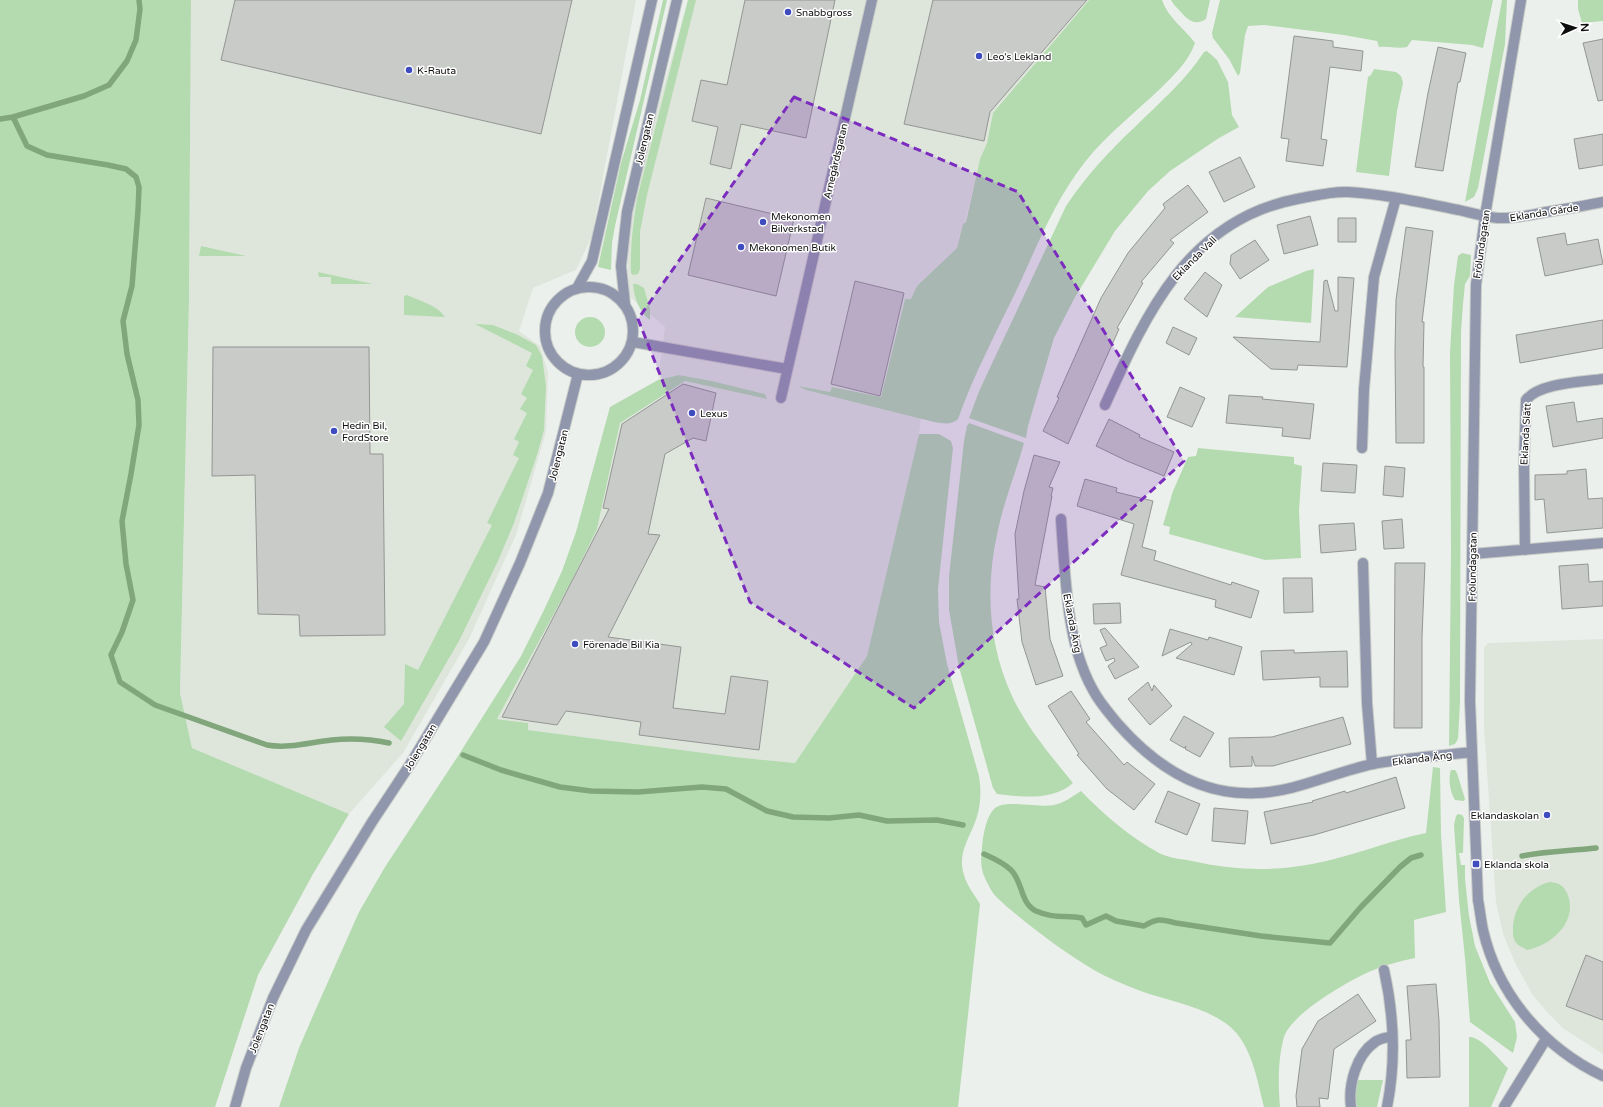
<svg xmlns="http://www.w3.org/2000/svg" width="1603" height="1107" font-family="'Varela Round',sans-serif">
<rect width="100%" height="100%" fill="#ecf0ec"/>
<path fill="#dee6dc" d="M191,0H636L592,236L576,270L533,288L519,331L540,346L548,372L546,432L516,535L469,639L403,753L349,814L192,748L180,693L189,300Z
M688,0H1089L993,113L987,143L980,159L965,222L963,224L957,248L917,286L911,300L905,299L881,397L832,387L830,392L799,387L806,390L921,418L919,434L867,656L795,763L735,757L528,730V723L497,719L571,582L597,529L620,423L685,381L767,399L765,394L712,381L679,375L658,380L665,327L629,296L627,239L640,170Z
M1603,639V1054L1564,1029L1547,1012L1532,994L1515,963L1503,934L1496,902L1484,728V648L1488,643Z"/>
<path fill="#b4daaf" d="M0,0H191L189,300L180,693L192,748L349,814L313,874L258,975L215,1107H0Z
M663,0H667L615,226L612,243L611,270L598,267L621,163L640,100Z
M688,0H696L647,195L640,232V269L638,274L633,275L631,273C630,248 633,224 637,199Z
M1089,0H1162C1168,18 1184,28 1195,43C1189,61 1174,75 1161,88C1137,111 1105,136 1085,162C1055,200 1038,244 1018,287C997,331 974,374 958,419C950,426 943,423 934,422L806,390L798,386L830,392L832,387L881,397L905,299H911L917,286L957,248L963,224L966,222L980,159L987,143L993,113Z
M1171,0H1210L1206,19C1194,27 1187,19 1179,10C1176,7 1173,4 1171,0Z
M1220,0H1493L1483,48L1472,45L1412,40L1407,47C1398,49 1389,46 1379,47L1377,41L1344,35L1281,27L1264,25L1248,26L1245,35L1240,73L1238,76L1229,59L1213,38L1212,33Z
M1502,0H1507L1505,44L1478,188L1474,197L1465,202Z
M1578,0H1603V21L1582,23L1578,9Z
M1207,51L1217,60L1228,82L1232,115L1239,127L1219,138L1170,171L1148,191L1115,231L1074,299L1054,338L1028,426L1026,438L969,418L980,389L1066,206C1086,176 1110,150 1136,126C1159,103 1186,80 1204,52Z
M1374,69L1396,72L1401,76L1403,83L1397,111L1389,176L1356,172L1368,77L1371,75Z
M201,246L246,256H199Z
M1462,253L1471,255L1470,276L1465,284L1463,304L1461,332L1460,702L1458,739L1455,744L1449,746L1451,552L1450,352L1454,285L1458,256Z
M1314,269L1311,323L1235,317L1268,287L1306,271Z
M318,272L373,284H331V277H319Z
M633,284H637L644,288L650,309V320C639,312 634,297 633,284Z
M407,295C420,301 437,305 445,317L404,315V296Z
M575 332a15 15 0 1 1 30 0a15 15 0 1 1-30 0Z
M475,324L493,325L518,335L536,345L542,356L546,386L544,430L537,455L514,523L498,561L459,641L401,741L384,727L404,704L405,664L418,670L492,525L487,523L519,458L513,455L519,442L514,439L527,413L520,409L527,398L521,394L533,370L526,366L532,353Z
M679,375L712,381L765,394L767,399L685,381L620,423L597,529L571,582L497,719L528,723V730L735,757L795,763L867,656L919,434H939L951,441L953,448L938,589L939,622L947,664L979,776C981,789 981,800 978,813C973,834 956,851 964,875C967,886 974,894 980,904L958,1107H279L299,1048L315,1011L359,912L385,867L458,756L521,656L544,610L562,571L576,532L610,407L658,380Z
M969,423L1024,443C1016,472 1004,501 998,530C985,586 988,644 1012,696C1027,728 1051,756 1073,783C1052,801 1024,797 997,794L993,788L959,667L949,610V576L964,441L967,426Z
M1198,448L1294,457V464L1302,466L1299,511L1301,558L1265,560L1169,534L1170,527L1163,525L1173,491L1188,457L1196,456Z
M1433,767L1440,768L1441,834L1446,912L1414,920L1415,958C1400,961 1385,965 1371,971C1348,981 1292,1013 1284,1037C1278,1058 1278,1085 1280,1107H1264C1257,1080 1252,1044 1228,1025C1203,1006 1168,1001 1138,990C1123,984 1108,978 1094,970C1066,954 1031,927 1006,906C1001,901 993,895 990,888C981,872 980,865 982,848C983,836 986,816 995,808C1005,799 1040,808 1054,805C1064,803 1073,796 1081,791C1104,815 1130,837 1159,853C1169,858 1181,859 1192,861C1232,870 1272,872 1312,864C1351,857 1387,841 1426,833Z
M1451,770H1455L1457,773L1465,799L1464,801L1455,800C1450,792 1448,779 1451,770Z
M1458,814L1462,815L1464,818L1463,853H1459L1461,865H1465V879L1469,916L1475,946L1490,983L1515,1022L1517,1037L1513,1053L1470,1022L1465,958L1459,900L1454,825L1456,816Z
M1550,882C1559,883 1563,885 1567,893C1579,920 1553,945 1527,950C1524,948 1519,946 1517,944C1512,938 1513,933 1513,926C1515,905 1529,887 1550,882Z
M1469,1037C1481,1036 1499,1060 1508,1068L1491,1107H1469Z
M1357,1080H1383L1377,1107H1356L1355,1098Z"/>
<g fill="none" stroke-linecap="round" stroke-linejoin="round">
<path stroke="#81a67c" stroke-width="5.5" d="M13,117L27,146L47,155L108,165L126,169L136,177L139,187L138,211L132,286L123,321L127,354L138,400L139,425L131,474L122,521L126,564L133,600L122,632L111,655L120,682L155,705L267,745C289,749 311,742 332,740C352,738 370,739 389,743
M0,119L13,117L84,96L109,85L127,61L136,40L140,9L139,0
M463,755L501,770L560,787L591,791L638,792L702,787L726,789L767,811L793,817L829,818L859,815L887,821L937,820L963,825
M984,854C993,858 1004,863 1011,870C1023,882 1020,903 1036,911C1054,919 1065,915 1082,918L1086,925L1106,916L1116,921L1144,926C1157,918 1161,919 1176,923L1261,936L1330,943L1360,908L1400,867L1411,858L1421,855
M1522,856C1546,851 1571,851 1596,848"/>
</g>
<path fill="#c8cbc7" stroke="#939693" d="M235,0H572L541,134L221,60Z
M745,0H835L806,138L741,124L731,169L710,164L718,127L692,121L701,80L727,85Z
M933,0H1087L990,112L984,141L904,124Z
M1294,36L1333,41V47L1363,51L1361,71L1330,67L1321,139L1327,140L1323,166L1286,161L1289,139L1281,138Z
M1603,39V100L1598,101L1583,43Z
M1438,47L1466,53L1460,82H1458L1443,171L1415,167L1428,93Z
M1603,134V165L1579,169L1574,139Z
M1240,157L1255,187L1224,202L1209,172Z
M1188,185L1208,212L1170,240L1174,243L1141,282L1143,283L1117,328L1119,329L1068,444L1043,431L1059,398L1057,397L1101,298L1128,253L1165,208L1163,204Z
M706,198L794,219L776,296L688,275Z
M1310,216L1318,245L1284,254L1277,225Z
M1338,218H1356V242H1338Z
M1406,227L1433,231L1422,322H1424L1423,367H1424V443H1396L1395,352L1396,300Z
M1565,233L1567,245L1598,239L1603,264L1545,276L1537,238Z
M1255,240L1269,260L1240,279L1230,264L1231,255Z
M1205,272L1222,285L1207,317L1184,299Z
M1338,277L1354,278L1347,367L1298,365L1297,370L1271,369L1233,337L1320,342L1324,281L1327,280L1335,311H1338Z
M855,281L904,293L880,396L831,384Z
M1603,320V348L1520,363L1516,335Z
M1173,327L1197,338L1189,355L1166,343Z
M213,347H369L370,454H383L385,635L300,636L299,615L258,614L255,475L212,476Z
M683,384L716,393L706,441L693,438L665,454L648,534L660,535L608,637L681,647L673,708L725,714L731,676L768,681L759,750L639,735L641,722L566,711L557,725L502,717L609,509L603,508L622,424Z
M1180,387L1205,398L1192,427L1167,417Z
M1229,395L1263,397L1262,399L1314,404L1310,439L1282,436L1283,428L1226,423Z
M1574,402L1577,422L1603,418V438L1553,447L1546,406Z
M1109,419L1140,435L1139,437L1174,452L1164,476L1127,461L1096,446Z
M1034,455L1060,462L1049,487L1053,488L1051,496H1052L1035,585L1045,587L1050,639L1063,676L1036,685L1022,642L1017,599H1019L1015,534L1024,491Z
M1323,463L1357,465L1355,493L1321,491Z
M1385,466L1405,468L1403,497L1383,495Z
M1586,469L1588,499L1603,498V528L1547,533L1544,499L1535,500V475L1567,474V471Z
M1085,479L1117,488L1116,492L1153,501L1142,547L1156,551L1154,560L1231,585L1232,582L1259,591L1251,618L1215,607L1216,600L1121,575L1134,524L1077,506Z
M1402,519L1404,548L1384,549L1382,521Z
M1354,523L1356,550L1321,553L1319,525Z
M1395,563H1425L1422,637V728H1394Z
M1588,564L1589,582L1603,581V606L1562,609L1559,566Z
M1283,578H1312L1313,612L1284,613Z
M1120,603L1121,623L1094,624L1093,604Z
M1105,628L1139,667L1115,679L1108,666L1115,661L1114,658L1106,661L1100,648L1107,645L1100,630Z
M1170,629L1208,640L1209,637L1242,647L1234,675L1176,658L1192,644L1191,642L1162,656Z
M1294,650V653L1347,651L1348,687H1320V677L1263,680L1261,651Z
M1148,682L1152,691L1154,685L1172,706L1150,725L1128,699Z
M1071,691L1090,719L1086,722L1124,765L1127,762L1155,784L1134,810L1107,789L1077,755L1079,754L1048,706Z
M1184,716L1214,733L1200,757L1185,749L1186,746L1184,748L1170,740Z
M1343,717L1351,744L1273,766H1255L1252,756V766L1230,767L1229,738L1272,737Z
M1396,777L1405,808L1314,835L1271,844L1264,812L1313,802L1312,801L1345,791L1346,793Z
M1168,791L1200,804L1187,835L1155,822Z
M1214,808L1248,811L1245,844L1212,841Z
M1586,955L1603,962V1020L1566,1006Z
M1436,984L1439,1020L1440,1077L1407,1078L1406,1040H1411L1407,986Z
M1358,994L1376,1021L1334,1049L1328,1099L1319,1098L1320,1107H1297L1296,1096L1302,1049L1318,1021Z"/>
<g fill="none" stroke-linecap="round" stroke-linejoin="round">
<defs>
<path id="minor" d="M1521,0L1485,216L1476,285L1470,701L1478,900C1480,910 1481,921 1483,930C1498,995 1544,1048 1603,1076
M545 331a44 44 0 1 1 88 0a44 44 0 1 1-88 0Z
M577,288L592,261L652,0
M625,304L621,266L627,212L677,0
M633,342L787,369
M781,398L872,0
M1105,405C1146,314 1188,220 1297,199C1314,196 1331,191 1348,192C1385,194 1423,203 1459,210C1472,213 1485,217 1498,218C1514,219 1530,215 1546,212C1565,209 1584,206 1603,202
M1362,448L1364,389L1374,277L1396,198
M1061,519C1063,550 1065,581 1069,612C1071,625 1073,638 1077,651C1081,664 1086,678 1093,690C1099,702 1109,713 1118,724C1154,765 1199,796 1256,793C1296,792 1334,772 1373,764C1405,758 1439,756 1472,752
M1525,550L1524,463L1526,400C1539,383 1582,382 1603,379
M1472,554L1603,543
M1363,563L1367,703L1372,764
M1384,970C1394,1015 1396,1062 1387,1107
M235,1107L246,1068L273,998L306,930L372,822L409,766L484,642L520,563L548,493L578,374
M1351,1107C1348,1085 1356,1055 1375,1042C1380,1038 1386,1038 1392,1036
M1504,1107L1546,1039"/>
</defs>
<use href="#minor" stroke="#c8ccc8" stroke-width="12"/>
<use href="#minor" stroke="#9096ac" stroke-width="10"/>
</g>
<path fill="#7b2cbf" fill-opacity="0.2" stroke="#7b2cbf" stroke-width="3" stroke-dasharray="8 5" stroke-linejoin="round" d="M794,97L1018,192L1184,461L914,708L750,602L638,319Z"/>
<g fill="#3f4cbf" stroke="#fff" stroke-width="1.5">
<circle cx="788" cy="12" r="4"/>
<circle cx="979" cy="56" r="4"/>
<circle cx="409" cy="70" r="4"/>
<circle cx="763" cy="222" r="4"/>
<circle cx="741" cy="247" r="4"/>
<circle cx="692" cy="413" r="4"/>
<circle cx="334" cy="431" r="4"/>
<circle cx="575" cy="644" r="4"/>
<circle cx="1547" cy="815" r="4"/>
<rect x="1472" y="860" width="8" height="8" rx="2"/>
</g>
<g text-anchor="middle" stroke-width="3" stroke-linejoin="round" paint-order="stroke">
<g font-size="10" fill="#0d0e0d" stroke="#fff" text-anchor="start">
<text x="796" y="16">Snabbgross</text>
<text x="987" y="60">Leo's Lekland</text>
<text x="417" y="74">K-Rauta</text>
<text x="771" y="220">Mekonomen<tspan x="771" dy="12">Bilverkstad</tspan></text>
<text x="749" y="251">Mekonomen Butik</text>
<text x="700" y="417">Lexus</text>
<text x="342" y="429">Hedin Bil,<tspan x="342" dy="12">FordStore</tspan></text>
<text x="583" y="648">Förenade Bil Kia</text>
<text x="1539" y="819" text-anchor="end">Eklandaskolan</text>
<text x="1484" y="868">Eklanda skola</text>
</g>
<g font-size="10" fill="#0d0e0d" stroke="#fff">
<text transform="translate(644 139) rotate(-77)" y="4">Jolengatan</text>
<text transform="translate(835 161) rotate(-77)" y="4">Arnegårdsgatan</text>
<text transform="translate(1544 212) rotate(-9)" y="4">Eklanda Gärde</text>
<text transform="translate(1481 244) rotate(-82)" y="4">Frölundagatan</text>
<text transform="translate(1194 258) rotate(-45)" y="4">Eklanda Vall</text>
<text transform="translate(1525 434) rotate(-87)" y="4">Eklanda Slätt</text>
<text transform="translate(558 455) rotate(-76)" y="4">Jolengatan</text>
<text transform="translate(1472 567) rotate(-89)" y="4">Frölundagatan</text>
<text transform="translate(1073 623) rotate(79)" y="4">Eklanda Äng</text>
<text transform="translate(420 747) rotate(-59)" y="4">Jolengatan</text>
<text transform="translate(1422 758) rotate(-7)" y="4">Eklanda Äng</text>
<text transform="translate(261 1028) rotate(-69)" y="4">Jolengatan</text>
</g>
</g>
<g transform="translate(1575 28) rotate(87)" stroke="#ffffff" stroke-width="3" paint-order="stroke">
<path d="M0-3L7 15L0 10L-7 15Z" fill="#0d0e0d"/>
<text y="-6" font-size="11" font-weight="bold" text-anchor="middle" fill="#0d0e0d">N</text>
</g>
</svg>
